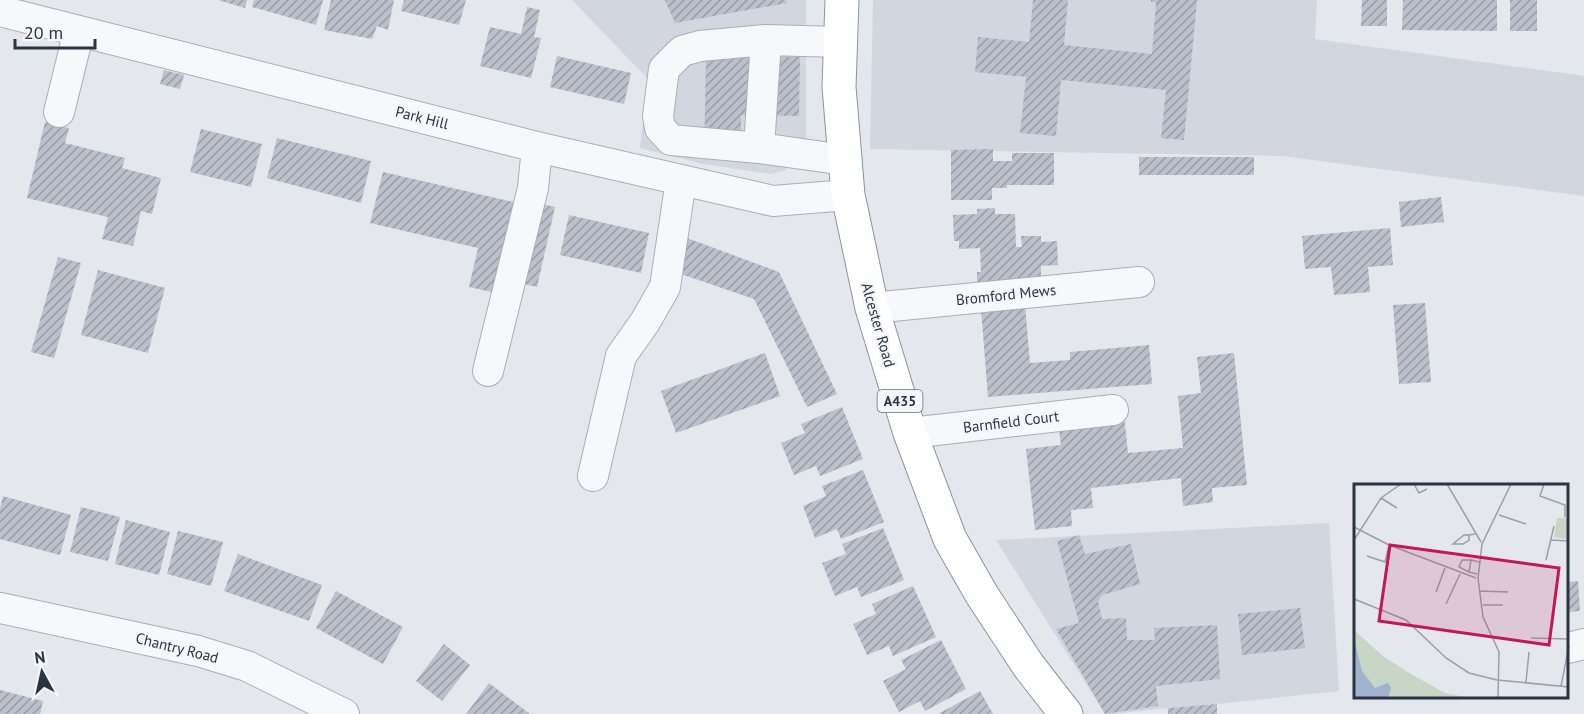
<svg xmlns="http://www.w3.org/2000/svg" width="1584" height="714" font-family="'PT Sans',sans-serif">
<defs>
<pattern id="building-hatch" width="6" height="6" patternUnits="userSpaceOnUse" patternTransform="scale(1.5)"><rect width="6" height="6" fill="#bbc0ca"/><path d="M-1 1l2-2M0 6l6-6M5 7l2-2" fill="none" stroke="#989da6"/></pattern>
</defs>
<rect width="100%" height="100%" fill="#e4e7ec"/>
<path fill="#d2d6de" d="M572,0H806V145L785,170L771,174L703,164L640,148L648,79Z
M873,0H1317L1315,39L1584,76V196L1283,156L870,149Z
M1329,523L1339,691L1217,704L1168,708L1112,714H1105L996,540Z"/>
<path fill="url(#building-hatch)" d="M218,0H247L245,8Z
M254,0H323L316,25L252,7Z
M331,0H394L388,30L377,26L372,39L324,30Z
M404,0H466L459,25L401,11Z
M665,0H786L787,3L675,23Z
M1033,0H1068L1064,45L1152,54L1156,2H1151V0H1197L1184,140L1161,138L1166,90L1061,80L1056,136L1020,133L1026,77L975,72L978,37L1029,42Z
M1362,0H1387V26H1361Z
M1403,0H1497V31L1402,30Z
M1510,0H1537V31H1510Z
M527,7L540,10L534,37L541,38L531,78L480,66L490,27L521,34Z
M557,56L631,73L624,104L550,87Z
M706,56L800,57L799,116L741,115V155L704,154Z
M164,70L184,75L180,89L160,84Z
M45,122L69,128L65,143L125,158L122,168L161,178L152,214L141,211L133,246L102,239L108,217L27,198Z
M201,129L262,144L251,187L190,172Z
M277,138L371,161L361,203L267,178Z
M993,149V161H1012V153H1054V185H1007V188H992V200H951V150Z
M1139,157H1254V175H1139Z
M383,172L518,203L496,293L469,287L478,248L370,223Z
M1441,197L1444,222L1401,227L1399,202Z
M537,203L555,207L537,287L519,283Z
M995,208V214H1015L1016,247H1022L1021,236H1041V242L1057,241L1058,265L1041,266V286L977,288V272H981L980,248L959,249V241H954L953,215L977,214V209Z
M569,215L649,233L641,273L560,255Z
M1390,228L1393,265L1368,267L1370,292L1334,295L1331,267L1305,269L1302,236Z
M687,238L779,272L837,394L807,407L754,299L678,273Z
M58,257L81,263L54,358L31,352Z
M98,270L165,288L148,353L81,335Z
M1425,303L1431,382L1399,384L1393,305Z
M1025,305L1030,363L1070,360V352L1149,345L1152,384L988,397L981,309Z
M765,353L780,396L676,433L661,391Z
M1234,353L1247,485L1212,488L1213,502L1183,506L1181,478L1091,488L1093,508L1071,510L1072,526L1035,530L1026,449L1061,445L1058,422L1124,415L1128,453L1183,448L1178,396L1201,393L1197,357Z
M842,407L863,459L820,476L816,466L794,475L781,443L805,433L801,424Z
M863,470L884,522L841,539L837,529L815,538L803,506L826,496L822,486Z
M3,496L71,515L60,555L0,539V508Z
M81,507L120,517L108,561L70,552Z
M126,520L170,532L159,575L115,564Z
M883,528L904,580L861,597L857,587L835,596L822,563L846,554L842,544Z
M178,531L223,542L211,586L167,574Z
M1079,535L1085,554L1131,544L1140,584L1102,595L1098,601L1102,619L1126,618L1127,640H1155L1154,628L1217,625L1220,679L1156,686L1158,706L1105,714L1056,629L1079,623L1057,541Z
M238,554L322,585L309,621L224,591Z
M1578,581L1580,611L1568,612V582Z
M913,586L936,637L893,656L889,646L867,655L853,624L876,614L872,604Z
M336,591L403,627L383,664L316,628Z
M1300,608L1305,648L1242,655L1238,614Z
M941,640L966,689L925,711L920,701L899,712L883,681L906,669L901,660Z
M444,644L470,665L442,701L416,681Z
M489,683L530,714H466Z
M0,690L43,701L40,714H0Z
M980,691L993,714H938Z
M1217,704V714H1168V708Z"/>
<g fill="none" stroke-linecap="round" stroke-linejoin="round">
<defs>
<path id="minor" d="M0,11L537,147L773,201L848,195
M840,42L766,40L759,148L845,160
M59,112L79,31
M759,148L671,140L660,128L658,116L664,69L682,51L700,46L766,40
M872,308L1139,282
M488,371L533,188L537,147
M910,433L1113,410
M593,476L621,356L645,322L665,287L681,180
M0,608L198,651L247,666L344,714
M1568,648L1584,644"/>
<path id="highway" d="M842,0L839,87L848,195L872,308L910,433L950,539L982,595L1028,665L1066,714"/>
</defs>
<use href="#minor" stroke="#a9aeb7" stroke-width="32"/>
<use href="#highway" stroke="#8b94a3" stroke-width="35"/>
<use href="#minor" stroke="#f7f8fa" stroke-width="30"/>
<use href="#highway" stroke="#fff" stroke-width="33"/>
</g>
<g text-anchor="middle" stroke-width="4.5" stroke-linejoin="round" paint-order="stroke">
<rect fill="#f4f6f9" stroke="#676e7b" stroke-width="1.5" x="877.5" y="390" width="45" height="22" rx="4.5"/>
<g font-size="14" font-weight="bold" fill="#2b3445">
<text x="900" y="406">A435</text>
</g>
<g font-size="15" fill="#2b3445" stroke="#f4f6f9">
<text transform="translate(422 118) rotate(14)" y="5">Park Hill</text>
<text transform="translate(1006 295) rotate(-6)" y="5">Bromford Mews</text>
<text transform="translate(878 325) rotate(74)" y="5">Alcester Road</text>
<text transform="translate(1011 422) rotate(-7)" y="5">Barnfield Court</text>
<text transform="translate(177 648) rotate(14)" y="5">Chantry Road</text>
</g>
</g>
<g transform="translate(1354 484)">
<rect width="214" height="214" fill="#e4e7ec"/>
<path d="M203,34H214L212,55L200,53ZM0,146L30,173L57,190L91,209L116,214H0Z" fill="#c9d6c5"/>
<path d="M0,155L8,187L21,204L34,199L37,204L34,214H0Z" fill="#9fb4cc"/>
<path fill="none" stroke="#9a9fa9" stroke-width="1.5" d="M60,0L65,9L73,5M93,0L127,58M190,0L186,12L211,21V33M27,14L43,24M145,31L172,40M0,43L35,61L122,94M115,51V56L109,60H99L110,51H115L121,50M0,56L27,14L47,0M197,56L215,57M13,72L31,78L35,61M192,76L200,42M115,88L105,83L108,76H117M123,90L115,88L117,76L125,78M126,107L154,108M82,108L91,84M0,115L52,136L92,174L115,189L143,196L215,203M92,120L106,90M129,121H149M177,154L215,155M172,198L175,168M207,202L215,162M144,214L145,168L129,133L124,94L128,60L157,0"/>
<path fill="#c2185b" fill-opacity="0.15" stroke="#c2185b" stroke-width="3" d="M36,61L205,84L195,161L25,137Z"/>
<rect width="214" height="214" fill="none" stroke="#2b3445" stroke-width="3"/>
</g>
<g transform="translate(42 672) rotate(352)" stroke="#f4f6f9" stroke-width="4.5" paint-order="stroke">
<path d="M0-4.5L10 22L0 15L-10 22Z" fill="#2b3445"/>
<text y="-9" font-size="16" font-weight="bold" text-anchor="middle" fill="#2b3445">N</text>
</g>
<path d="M15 39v9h80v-9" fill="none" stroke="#2b3445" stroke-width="3"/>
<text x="24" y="39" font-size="18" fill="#2b3445" stroke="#f4f6f9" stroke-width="4.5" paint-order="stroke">20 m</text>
</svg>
